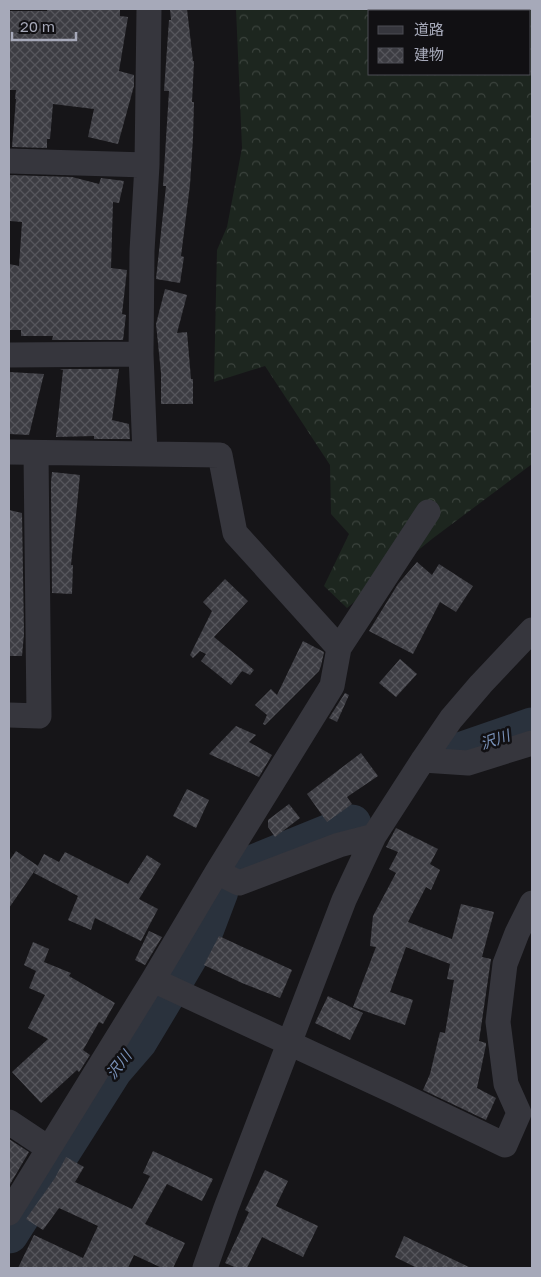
<svg xmlns="http://www.w3.org/2000/svg" width="541" height="1277" font-family="'Golos Text','Noto Sans JP',sans-serif">
<defs>
<pattern id="forest-crowns" width="20" height="18" patternUnits="userSpaceOnUse" patternTransform="scale(1.25)"><rect width="20" height="18" fill="#1d261f"/><path d="M2 6a3 3 0 1 1 6 0M12 15a3 3 0 1 1 6 0" fill="none" stroke="#3b433d"/></pattern>
<pattern id="building-cross-hatch" width="8" height="8" patternUnits="userSpaceOnUse" patternTransform="scale(1.25)"><rect width="8" height="8" fill="#3d3d43"/><path d="M0 0l8 8M0 8l8-8" fill="none" stroke="#56565c"/></pattern>
</defs>
<rect width="100%" height="100%" fill="#161518"/>
<path fill="url(#forest-crowns)" fill-rule="evenodd" d="M236,9H532V464L432,539L347,608L324,586L349,534L331,514L330,465L265,366L214,382L217,250L227,227L242,148ZM370,11H530V74H370Z"/>
<g fill="none" stroke-linecap="round" stroke-linejoin="round">
<path stroke="#2a323d" stroke-width="39" d="M457,753L532,727
M239,870L352,824
M9,1234L113,1070L138,1041L162,1001L205,928L219,891"/>
</g>
<path fill="url(#building-cross-hatch)" d="M47,9H120V16L128,17L119,71L134,75V86L118,144L88,137L94,109L53,104L50,139H47V148L12,147L16,99H15L16,90H9V11H47Z
M170,9H187L193,61H194L192,102H194L193,138L190,185L181,256L184,257L180,283L156,279L166,186H163L169,91H164L169,20H171Z
M9,175L72,177L99,184L101,178L124,181L119,203L113,202L111,268L127,270L122,314L126,315L123,340H52L53,336H21V330H9V264L19,266L22,222L10,221Z
M165,289L187,295L177,333L187,332L191,379H193V404H161V373L156,324Z
M60,369H119L112,420L129,424L130,439H94V436L56,437L63,370Z
M9,372L44,374L29,435L9,434Z
M52,472L80,475L71,565H73L72,594L52,593L51,483Z
M9,510L22,513L24,634L22,656H9Z
M417,562L432,575L439,564L473,586L456,612L440,602L413,654L369,631L398,584Z
M225,579L248,601L214,637L254,670L250,675L242,671L231,685L201,661L206,654L200,651L193,658L190,655L212,611L203,602Z
M303,641L324,652L321,666L319,671L265,725L263,724L267,715L255,705L271,689L277,695Z
M400,659L417,674L396,697L379,683Z
M345,693L349,695L337,722L329,718Z
M236,726L256,735L249,742L272,755L259,777L209,754Z
M361,753L378,776L347,797L352,804L327,822L307,794Z
M187,789L209,800L196,828L173,816Z
M289,804L300,818L275,837L268,827V820Z
M396,828L438,849L430,864L440,870L431,890L426,887L408,922L452,939L461,904L494,912L482,957L491,959L479,1041L486,1043V1045L477,1088L496,1098L486,1120L423,1090L430,1074L440,1032L445,1033L454,980L447,979L450,964L406,947L390,992L413,1000L405,1025L353,1007L376,947L370,946L373,916L396,873L389,869L398,852L386,847Z
M16,851L38,866L9,908V861Z
M65,852L128,884L147,855L161,864L139,899L158,909L141,941L95,918L91,930L68,920L78,896L34,873L44,854L59,862Z
M149,931L162,937L145,965L135,960Z
M219,936L292,970L280,998L242,983L204,965Z
M33,942L49,949L44,962L71,973L69,976L115,1003L103,1024L99,1022L83,1050L90,1055L79,1072L77,1070L41,1103L12,1072L48,1039L28,1028L45,995L29,988L36,971L24,965Z
M328,996L363,1013L350,1040L315,1023Z
M9,1139L29,1152L9,1186Z
M153,1151L213,1179L202,1201L167,1184L145,1224L185,1243L173,1268H162L134,1255L128,1268H18L34,1235L83,1258L98,1226L59,1208L43,1230L26,1219L55,1178L66,1157L84,1167L75,1182L132,1209L150,1176L143,1173Z
M265,1170L288,1181L276,1206L318,1226L303,1257L262,1237L247,1268H237L225,1263L249,1212L245,1210Z
M404,1236L471,1268H417L395,1257Z"/>
<g fill="none" stroke-linecap="round" stroke-linejoin="round">
<path stroke="#36363d" stroke-width="25" d="M9,161L147,165
M9,355L141,354
M9,452L220,455L235,533L339,648
M145,454L141,354L142,251L147,165L149,9
M9,715L39,716L36,453
M423,760L468,763L532,743
M217,872L239,883L339,845L374,836
M153,980L397,1093L505,1145L519,1113L506,1084L498,1022L505,964L517,933L532,903
M9,1122L48,1148
M9,1213L153,980L217,872L332,686L339,648L428,512
M205,1268L226,1208L344,900L374,836L423,760L451,719L481,684L532,630"/>
</g>
<g text-anchor="middle" stroke-width="5" stroke-linejoin="round" paint-order="stroke">
<g font-size="15" font-style="italic" fill="#7991b8" stroke="#111013">
<text transform="translate(495 740) rotate(-19)" y="5">沢川</text>
<text transform="translate(119 1065) rotate(-52)" y="5">沢川</text>
</g>
</g>
<rect width="541" height="1277" fill="none" stroke="#a6a9b9" stroke-width="20"/>
<rect x="368" y="10" width="162" height="65" fill="#111013" stroke="#4d4d55"/>
<rect x="378" y="26" width="25" height="8" fill="#36363d" stroke="#4d4d55"/>
<text x="414" y="35" font-size="15" fill="#a6a9b9">道路</text>
<rect x="378" y="48" width="25" height="15" fill="url(#building-cross-hatch)" stroke="#4d4d55"/>
<text x="414" y="60" font-size="15" fill="#a6a9b9">建物</text>
<path d="M12 32v8h64v-8" fill="none" stroke="#a6a9b9" stroke-width="2.5"/>
<text x="20" y="32" font-size="15" fill="#a6a9b9" stroke="#111013" stroke-width="4" paint-order="stroke">20 m</text>
</svg>
